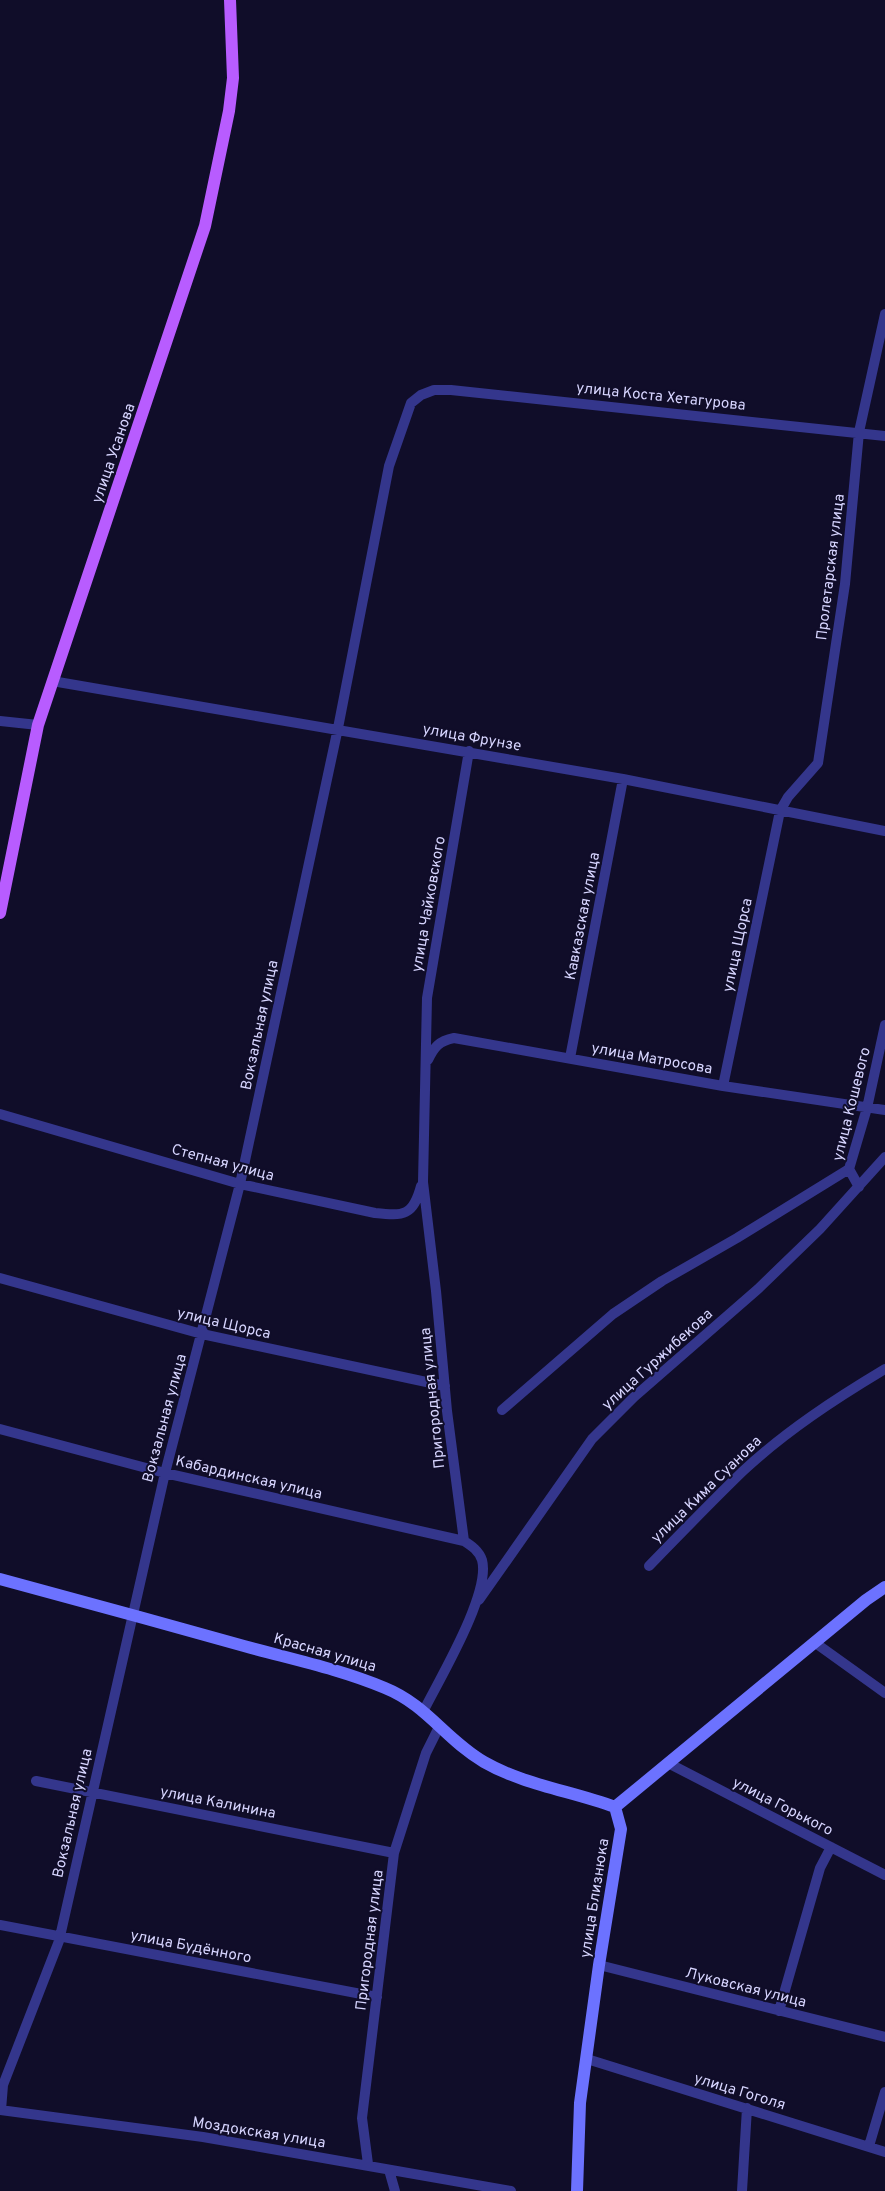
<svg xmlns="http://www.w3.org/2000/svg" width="885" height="2191" font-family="Overpass,sans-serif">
<rect width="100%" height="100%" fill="#100d29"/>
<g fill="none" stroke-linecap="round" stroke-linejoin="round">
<path stroke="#34368c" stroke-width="10" d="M52,681L623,779L885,831
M0,721L38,725
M570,1058L623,779
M428,1060C434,1047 439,1041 454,1038L723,1086L885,1110
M723,1086L780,811L788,797L818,763L845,584L859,432L885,314
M0,1114L240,1184L375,1213C404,1216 413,1216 421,1186
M859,1187L849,1169L867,1108L885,1025
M0,1278L202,1334L445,1386
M502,1410L613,1314L662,1281L737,1238L849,1169
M0,1429L165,1473L464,1541
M649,1566C680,1534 711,1502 743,1471C786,1431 835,1399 885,1369
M479,1600L592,1439L634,1397L758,1289L820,1229L885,1157
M814,1642L885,1693
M424,1710C440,1678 491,1593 482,1560C479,1551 472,1546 464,1541L447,1411L436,1291L423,1182L427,998L469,751
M668,1763L885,1875
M36,1781L394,1853
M0,1925L377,1997
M599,1965L885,2037
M779,2011L820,1868L831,1847
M587,2059L885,2152
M0,2110L203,2137L511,2191
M1,2110L3,2085L59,1941L165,1473L240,1184L338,728L389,466L411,403L421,395L434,390H451L885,436
M869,2146L885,2092
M368,2164L362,2118L394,1853L426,1753L439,1727
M389,2170L395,2191
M742,2191L747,2108"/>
<path stroke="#6c72ff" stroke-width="12" d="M0,1579C81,1601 163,1623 244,1646C291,1659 340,1669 385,1688C427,1705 445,1739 484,1762C524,1785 572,1791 615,1807
M615,1807L866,1600L885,1587
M577,2191L580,2103L599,1965L621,1829L615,1807"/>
<path stroke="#b85cff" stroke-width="12" d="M0,913L38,725L205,226L229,111L233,78L230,0"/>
</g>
<g text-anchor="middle" stroke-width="4" stroke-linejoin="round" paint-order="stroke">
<g font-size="15" fill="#d7d5ff" stroke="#100d29">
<text transform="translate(661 396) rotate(6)" y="5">улица Коста Хетагурова</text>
<text transform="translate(113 453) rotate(-71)" y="5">улица Усанова</text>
<text transform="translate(830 567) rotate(-83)" y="5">Пролетарская улица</text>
<text transform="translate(472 737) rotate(10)" y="5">улица Фрунзе</text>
<text transform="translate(428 904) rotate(-80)" y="5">улица Чайковского</text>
<text transform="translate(582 916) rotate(-79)" y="5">Кавказская улица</text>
<text transform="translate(737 945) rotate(-78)" y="5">улица Щорса</text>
<text transform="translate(259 1025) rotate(-78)" y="5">Вокзальная улица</text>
<text transform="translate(652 1058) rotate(10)" y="5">улица Матросова</text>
<text transform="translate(851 1104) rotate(-76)" y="5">улица Кошевого</text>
<text transform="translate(223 1162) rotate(15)" y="5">Степная улица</text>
<text transform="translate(224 1323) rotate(13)" y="5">улица Щорса</text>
<text transform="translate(657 1359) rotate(-42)" y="5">улица Гуржибекова</text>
<text transform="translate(432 1398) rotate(-96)" y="5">Пригородная улица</text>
<text transform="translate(164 1418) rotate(-75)" y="5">Вокзальная улица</text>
<text transform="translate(249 1477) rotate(13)" y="5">Кабардинская улица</text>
<text transform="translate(706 1489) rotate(-44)" y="5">улица Кима Суанова</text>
<text transform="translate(325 1652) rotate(16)" y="5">Красная улица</text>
<text transform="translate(218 1802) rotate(11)" y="5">улица Калинина</text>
<text transform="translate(783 1806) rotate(27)" y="5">улица Горького</text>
<text transform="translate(72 1813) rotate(-77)" y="5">Вокзальная улица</text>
<text transform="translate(594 1898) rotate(-81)" y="5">улица Близнюка</text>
<text transform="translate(369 1940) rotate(-83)" y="5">Пригородная улица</text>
<text transform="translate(191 1946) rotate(11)" y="5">улица Будённого</text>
<text transform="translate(746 1987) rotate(14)" y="5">Луковская улица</text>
<text transform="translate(740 2091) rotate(17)" y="5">улица Гоголя</text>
<text transform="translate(259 2132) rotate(9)" y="5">Моздокская улица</text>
</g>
</g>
</svg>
